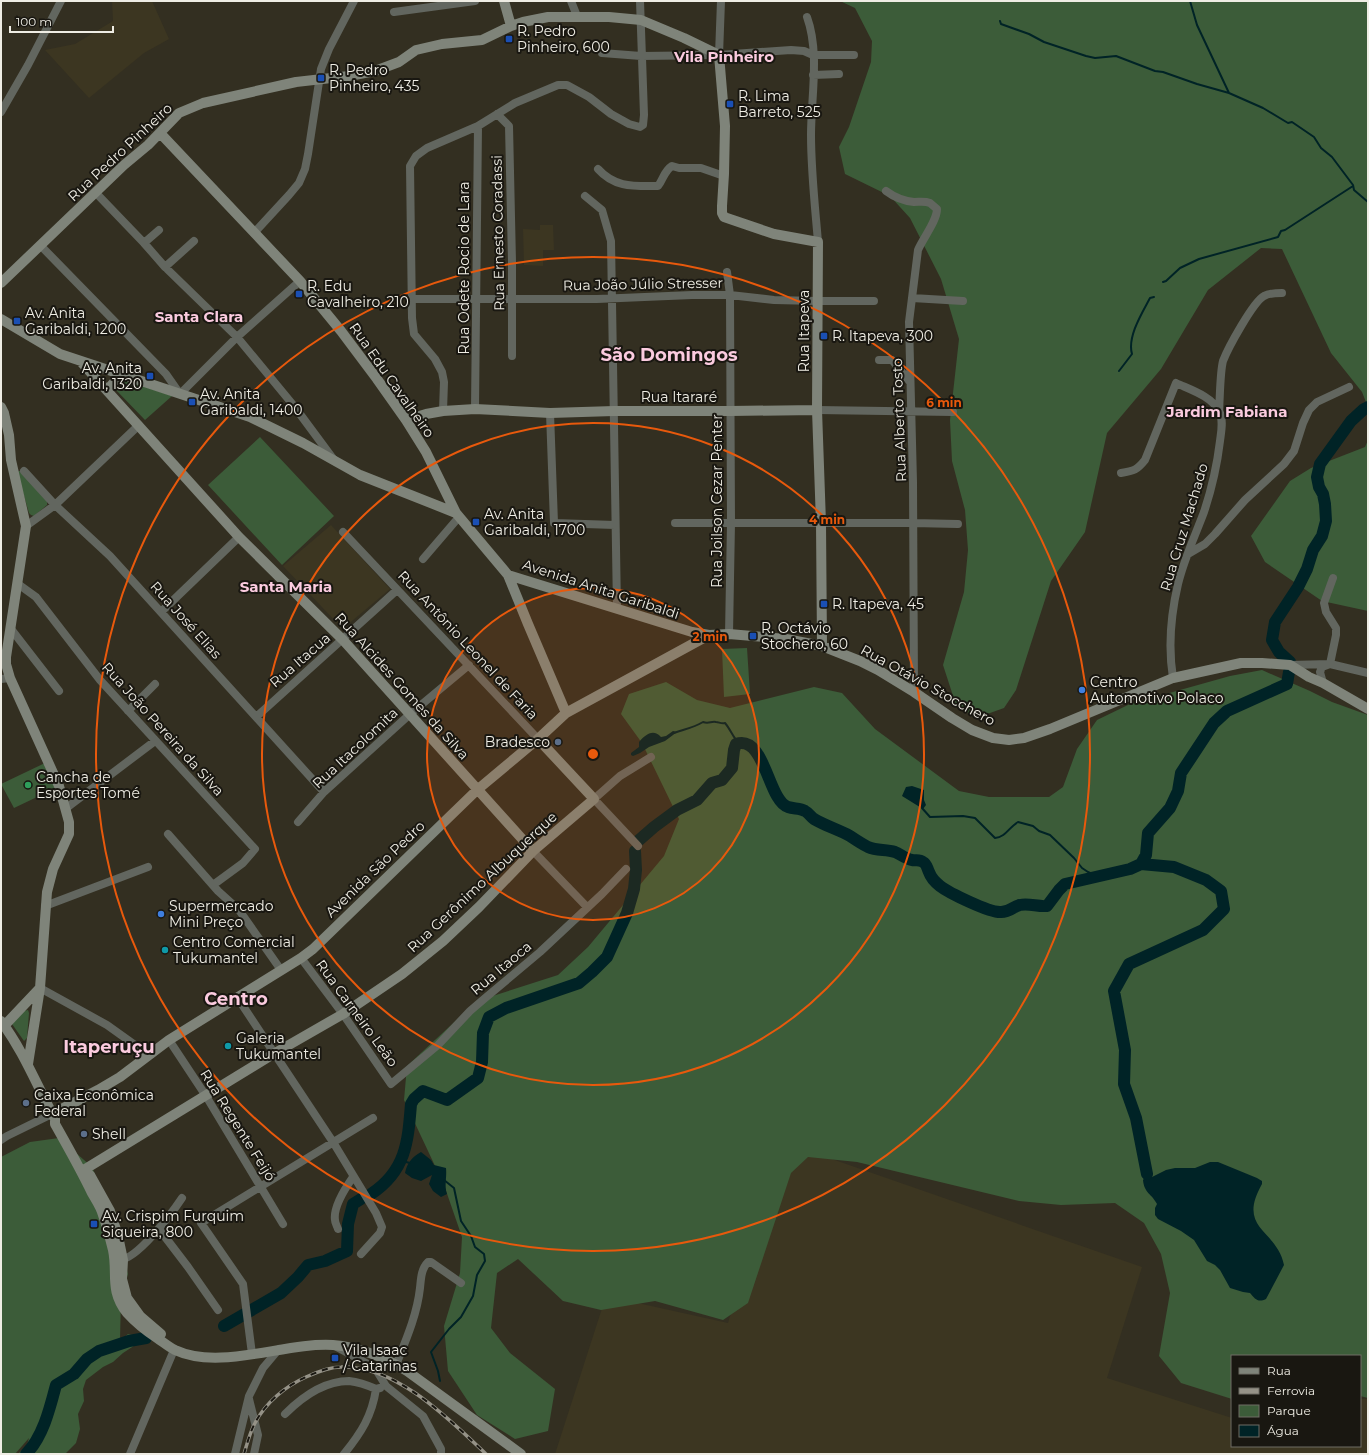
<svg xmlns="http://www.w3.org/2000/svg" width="1369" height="1455" font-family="Montserrat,sans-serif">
<rect width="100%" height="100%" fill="#332f21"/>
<path fill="#3c3621" d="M112,1H152L169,39L144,53L89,98L45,50L75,44L113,21Z
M540,225H553L554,250H543V266L524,265L523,229L540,230Z
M331,525L390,589L346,626L343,627L340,626L283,566Z
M783,1142L1142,1267L1107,1378L1232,1418V1446H1360V1399H1368V1454H555L606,1296L728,1323Z"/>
<path fill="#3c5c39" d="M840,1H1368V407L1362,392L1331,353L1282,249L1261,248L1208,290L1161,369L1107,433L1085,532L1051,581L1016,690L1004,708L976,718L956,705L943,665L964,592L968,550L965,510L952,461L950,420L959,339L941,279L910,218L890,196L845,174L839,147L849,127L871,62L872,41L855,8Z
M122,379L172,396L145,420L116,390V385Z
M260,437L334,516L282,565L208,485Z
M1368,440V611L1322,601L1265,562L1251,536L1290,481L1311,468L1365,447Z
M19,471H20L47,501V505L34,516L31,515L29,513L17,472Z
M747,648L750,694L724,697L722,649Z
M1262,670L1310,691L1332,702L1368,715V1398L1360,1396V1356H1232V1399L1181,1383L1159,1356L1170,1293L1161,1254L1144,1223L1115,1203L1061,1205L1019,1201L857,1162L808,1157L791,1173L748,1303L723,1320L655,1301L601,1310L563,1301L518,1259L497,1273L491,1328L510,1353L555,1389L548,1431L515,1439L477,1415L448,1371L444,1326L460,1273L462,1237L444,1185L404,1100L407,1066L477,1001L558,975L588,947L664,856L679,819L642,743L621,714L629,694L666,682L697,700L730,708L814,687L842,693L875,729L959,791L989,797H1049L1063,787L1077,749L1097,720L1130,704L1230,676Z
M45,763L56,788L14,808L1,784Z
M28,1010L29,1013L27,1038L24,1041L12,1024L24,1011Z
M59,1138L92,1167L111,1214L128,1274L121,1296L120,1341L128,1334L146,1338L123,1353L113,1362L103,1367L86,1380L83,1389L84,1401L78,1414L80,1429L76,1443L65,1454H18L27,1445L29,1438L15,1454H1V1157L30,1142Z"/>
<path fill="#002326" d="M673,731L677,732L665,741L649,747L640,753L633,756L631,755V753L639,747V742C645,735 653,728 661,737L666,736Z
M912,786L924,790V800L926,805L923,809L902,796L906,787Z
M421,1152L431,1160L434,1165L446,1168C447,1178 444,1185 447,1194L441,1197L433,1191L429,1184L432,1175L421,1181L412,1178L405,1173C407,1163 412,1157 421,1152Z
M1210,1162H1218L1257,1178L1262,1181V1184C1236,1230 1277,1229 1284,1265L1266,1299C1258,1303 1255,1299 1250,1293L1243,1292L1230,1288L1220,1270L1215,1265L1207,1261L1194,1240L1181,1231L1158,1219L1155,1215V1208L1157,1204C1152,1194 1144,1193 1143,1180L1147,1174L1152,1177L1166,1170L1175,1168H1195Z"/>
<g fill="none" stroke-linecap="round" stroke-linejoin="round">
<path stroke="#002326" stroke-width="2" d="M1190,1L1197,25L1229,93
M1000,21L1001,24L1029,34L1044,42L1086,56L1095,58L1116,56L1155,71L1163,72L1197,84L1229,93L1263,108L1288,123L1292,122L1314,137L1321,148L1332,157L1353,185L1354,190L1368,202
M1163,282L1166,281L1180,268L1199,259L1278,237L1281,231L1285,230L1353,186
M1119,371L1132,354C1127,337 1142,313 1150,298L1154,297
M674,733C685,729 693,728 703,722C709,724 711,721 716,722C719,722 721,724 725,723C731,730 733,738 739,743
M922,808L930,817L963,816L975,818L995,838C1006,837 1009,827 1018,822L1033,826L1039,831L1050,835L1074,858L1082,868L1088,872L1096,876
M402,1161L410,1163
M440,1381L438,1371L431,1352L449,1329L461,1317L473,1296L477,1275L485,1261L484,1254L475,1247L471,1236L461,1221L454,1188L444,1180"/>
<path stroke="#002326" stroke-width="12" d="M1290,662L1279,652L1272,640L1275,622L1298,587L1307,569L1313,550L1322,536L1326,521L1325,504L1323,494L1319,487L1317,477L1320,464L1351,421L1364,409L1368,407
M638,841L654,827L677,810L697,800L712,783L722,780L732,768L734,750L736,744C765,734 768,801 788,807C794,809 800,808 805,811C809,813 811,817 814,819C826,826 839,830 850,836C856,840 862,844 868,847C877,851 886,849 895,852C900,854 906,859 912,860C915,861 919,859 923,862C927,864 927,868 929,872C931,878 935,882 940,886C949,893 990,913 1001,912C1011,912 1013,906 1020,905C1029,903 1038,907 1047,906L1059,890L1065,884L1130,869L1141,864L1146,855L1148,833L1170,808L1178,791L1181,773L1214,723L1227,711L1287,684L1289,672
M1141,864L1174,867L1206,880L1221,891L1224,909L1203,930L1129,964L1114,991L1125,1050L1124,1084L1136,1118L1147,1174
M371,1194C406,1171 408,1142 411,1104L414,1099L423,1091L447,1100L478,1078L482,1062L483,1033L489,1017L506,1008L579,983L592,972L607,957L627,913L634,889L636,870L635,851
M224,1326L281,1293L298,1277L308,1265L325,1261L347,1251L348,1224L353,1204L361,1199
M26,1454C43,1437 50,1408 56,1385L74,1374L87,1359L99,1351L129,1341L146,1338"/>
<path stroke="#62665f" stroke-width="8" d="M571,1L577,16
M394,12L475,1
M807,17C820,53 811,97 811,135C811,171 815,206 818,242
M602,53L641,56L719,55L791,50L804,51L813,55H854
M719,55L721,1
M813,75L839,74
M1,112L28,65L61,1
M497,114L509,126L512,262V356
M598,169C615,188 634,186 658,186C663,180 664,171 672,166L679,168H701L724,176
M886,191C894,197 904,201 914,202C920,202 925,201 930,203L937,209C937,221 923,238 918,250L909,322L913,482L914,692
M96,193L144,243L165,267L237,337L294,406L334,460
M585,196L602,210L611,241L617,609
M254,233L289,195L299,183L305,169L308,154L321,69L329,49L354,1
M144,243L159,230
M40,245L166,374L180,394L237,337L300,281
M165,267L194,241
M727,272L730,295L731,523L729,634
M912,298L963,301
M411,299H597L692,295H730L774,300L818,301H874
M879,360H892L910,382
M475,409L478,126
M817,410L953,412
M443,411L444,382L442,372L435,359L414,334L412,318L410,166L416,156L427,148L478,126L515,103L558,85H567L589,97L611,114L629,124L640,127L643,125L644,115L640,1
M1219,411C1220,398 1220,372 1223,361C1228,348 1253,302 1264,296C1269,293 1277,293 1282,293
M550,413L554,523L615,525
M24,471L55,505L110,556L324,792
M1121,473C1134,471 1137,470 1145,460L1176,383C1191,390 1211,396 1219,411C1224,420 1221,432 1220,441C1217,466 1212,488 1204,512C1195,536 1184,559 1178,584C1171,614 1168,647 1173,678
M675,523H913L958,524
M26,526L55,505L139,425
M343,532L538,739
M1188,554L1205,544L1215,534L1245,500L1284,464L1294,451L1303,423L1309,410L1317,402L1349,387
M423,559L459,517
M18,584L36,597L100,680L255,849L243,863L213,885
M161,612L239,537
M11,629L59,691
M1290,665L1330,664L1368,673
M1,679L10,678
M1323,683L1320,672L1322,667L1330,664L1336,635V628L1326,612L1324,603L1333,578
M128,711L155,684
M256,717L397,590
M65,809L155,741
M298,822L324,792L409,715L469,665
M168,834L218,891L239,910L281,970
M638,846L594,799L620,776L651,757
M533,851L587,907
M45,906L148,867
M301,958L343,1014L391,1084L438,1045L470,1011L484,999L540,952L602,894L626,869
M40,988L107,1025L149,1055
M237,997L333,1142L376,1213L382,1227L380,1233L361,1254
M169,1040L206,1096L283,1224
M1,1140L7,1136L52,1114
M159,1229L188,1267L218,1310
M338,1229C337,1226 335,1223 335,1220C333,1207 346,1187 353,1177
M119,1260C137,1260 172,1213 182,1198
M335,1346L375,1368L386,1386L423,1416L441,1449V1454
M252,1354L243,1284L201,1223L373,1118
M396,1365C406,1340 417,1315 420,1288C421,1279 421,1269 428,1262H431L461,1283
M249,1399L258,1435L254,1454
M285,1414C301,1398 324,1381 349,1381C358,1382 367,1385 376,1389
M130,1454L174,1350
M235,1454L249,1396L263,1368L279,1349
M344,1454C361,1433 372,1416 376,1389L380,1388"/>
<path stroke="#7f847a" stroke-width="10" d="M504,1L511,26
M160,133L300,281L341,331L377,379L406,420L426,452L456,513
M1,283L124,165L148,145L179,113L203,103L296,82L349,76L375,71L399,62L416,50L442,44L482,40L511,26L523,22L548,17H609L641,20L684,38L719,55L725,126L724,174L722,206V213L724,217L774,234L818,242L817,410L821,523L822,646
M1,319L60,354L250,417L303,443L360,475L456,513L508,575L692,632L709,635L729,634L786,639L822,646L860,661L878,670L914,692L952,718L972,730L993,738L1009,740L1024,738L1050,729L1173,678L1241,663H1262L1290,665L1309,677L1323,683L1368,709
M82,363L239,537L343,640L533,851
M107,390L117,379L122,375
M1,407L4,413L9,435L11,460L26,526L6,657V664L10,678L59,786L69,822V834L53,869L47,892L40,988L28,1064
M406,420L426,414L443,411L475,409L550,413L614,411H730L817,410
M508,575L528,624L566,713
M1,1021C24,1052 37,1086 55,1119V1124C68,1147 81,1170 92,1193C96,1200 101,1207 103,1215C107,1226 110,1238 113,1250C118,1274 109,1290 127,1313C136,1323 146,1331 157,1338C163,1342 169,1347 175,1350C220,1371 285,1342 333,1345C360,1347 384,1357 407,1371L521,1454
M4,1026L40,988
M52,1114L98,1090L120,1077L169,1040L301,958L313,949L477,790L538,739L566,713L709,635
M82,1171L275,1053L343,1014L402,974L443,941L479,907L533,851L594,799L538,739
M90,1175L110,1211L118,1236L123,1260L122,1279L127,1298L140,1316L161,1334"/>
<defs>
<path id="rail" d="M244,1454C247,1444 250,1432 255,1423C266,1402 286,1386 306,1377C317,1372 329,1367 341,1367C395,1364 450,1420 486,1454"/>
</defs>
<use href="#rail" stroke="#959287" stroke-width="3.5"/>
<use href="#rail" stroke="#191711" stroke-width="2" stroke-dasharray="6" stroke-linecap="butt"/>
</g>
<circle cx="593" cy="754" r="166" fill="#e8590c" fill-opacity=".12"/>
<g fill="none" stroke="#e8590c" stroke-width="2">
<circle cx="593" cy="754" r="166"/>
<circle cx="593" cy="754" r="331"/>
<circle cx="593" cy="754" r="497"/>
</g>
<g fill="#1a4fb4" stroke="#191711" stroke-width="1.5">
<rect x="505" y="35" width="8" height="8" rx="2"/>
<rect x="317" y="74" width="8" height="8" rx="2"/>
<rect x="726" y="100" width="8" height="8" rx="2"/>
<rect x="295" y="290" width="8" height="8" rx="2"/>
<rect x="13" y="317" width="8" height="8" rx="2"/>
<rect x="820" y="332" width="8" height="8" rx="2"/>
<rect x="146" y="372" width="8" height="8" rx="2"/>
<rect x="188" y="398" width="8" height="8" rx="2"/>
<rect x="472" y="518" width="8" height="8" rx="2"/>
<rect x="820" y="600" width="8" height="8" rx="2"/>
<rect x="749" y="632" width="8" height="8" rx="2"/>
<rect x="90" y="1220" width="8" height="8" rx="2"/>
<rect x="331" y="1354" width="8" height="8" rx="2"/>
</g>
<g fill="#3f7fe0" stroke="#191711" stroke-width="1.5">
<circle cx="1082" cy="690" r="4"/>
<circle cx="161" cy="914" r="4"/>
</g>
<g fill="#5c6f8a" stroke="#191711" stroke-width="1.5">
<circle cx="558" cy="742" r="4"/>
<circle cx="26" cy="1103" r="4"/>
<circle cx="84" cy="1134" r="4"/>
</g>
<circle fill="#2e9e5b" stroke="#191711" stroke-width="1.5" cx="28" cy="785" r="4"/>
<g fill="#0f9aa8" stroke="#191711" stroke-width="1.5">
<circle cx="165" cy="950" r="4"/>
<circle cx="228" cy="1046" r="4"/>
</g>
<g text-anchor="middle" stroke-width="4" stroke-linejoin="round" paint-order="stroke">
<g font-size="14" fill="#efede4" stroke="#191711" text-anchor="start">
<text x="517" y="36">R. Pedro<tspan x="517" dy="16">Pinheiro, 600</tspan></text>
<text x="329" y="75">R. Pedro<tspan x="329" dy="16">Pinheiro, 435</tspan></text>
<text x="738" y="101">R. Lima<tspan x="738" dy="16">Barreto, 525</tspan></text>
<text x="307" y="291">R. Edu<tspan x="307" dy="16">Cavalheiro, 210</tspan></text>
<text x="25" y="318">Av. Anita<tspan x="25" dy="16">Garibaldi, 1200</tspan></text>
<text x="832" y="341">R. Itapeva, 300</text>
<text x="142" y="373" text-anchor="end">Av. Anita<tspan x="142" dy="16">Garibaldi, 1320</tspan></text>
<text x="200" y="399">Av. Anita<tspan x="200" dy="16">Garibaldi, 1400</tspan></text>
<text x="484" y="519">Av. Anita<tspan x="484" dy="16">Garibaldi, 1700</tspan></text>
<text x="832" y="609">R. Itapeva, 45</text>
<text x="761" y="633">R. Octávio<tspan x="761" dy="16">Stochero, 60</tspan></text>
<text x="1090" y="687">Centro<tspan x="1090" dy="16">Automotivo Polaco</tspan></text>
<text x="550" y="747" text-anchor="end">Bradesco</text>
<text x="36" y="782">Cancha de<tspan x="36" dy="16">Esportes Tomé</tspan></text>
<text x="169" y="911">Supermercado<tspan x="169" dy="16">Mini Preço</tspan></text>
<text x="173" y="947">Centro Comercial<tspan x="173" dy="16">Tukumantel</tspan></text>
<text x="236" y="1043">Galeria<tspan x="236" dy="16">Tukumantel</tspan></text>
<text x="34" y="1100">Caixa Econômica<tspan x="34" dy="16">Federal</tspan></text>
<text x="92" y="1139">Shell</text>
<text x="102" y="1221">Av. Crispim Furquim<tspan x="102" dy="16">Siqueira, 800</tspan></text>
<text x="343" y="1355">Vila Isaac<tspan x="343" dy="16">/ Catarinas</tspan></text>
</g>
<g font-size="14" fill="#efede4" stroke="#191711">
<text transform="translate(120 152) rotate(-43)" y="5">Rua Pedro Pinheiro</text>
<text transform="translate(498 233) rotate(-91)" y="5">Rua Ernesto Coradassi</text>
<text transform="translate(464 268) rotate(-90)" y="5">Rua Odete Rocio de Lara</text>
<text transform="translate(643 284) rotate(-1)" y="5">Rua João Júlio Stresser</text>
<text transform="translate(804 331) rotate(-90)" y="5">Rua Itapeva</text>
<text transform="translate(392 380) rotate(55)" y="5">Rua Edu Cavalheiro</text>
<text x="679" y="402">Rua Itararé</text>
<text transform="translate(899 420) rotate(-92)" y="5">Rua Alberto Tosto</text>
<text transform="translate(717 501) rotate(-90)" y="5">Rua Joilson Cezar Penter</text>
<text transform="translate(1184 527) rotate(-73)" y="5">Rua Cruz Machado</text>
<text transform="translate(601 589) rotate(18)" y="5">Avenida Anita Garibaldi</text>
<text transform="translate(186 620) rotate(48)" y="5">Rua José Elias</text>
<text transform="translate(468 645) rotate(47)" y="5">Rua Antônio Leonel de Faria</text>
<text transform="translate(300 660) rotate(-41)" y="5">Rua Itacua</text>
<text transform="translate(928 685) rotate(29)" y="5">Rua Otávio Stocchero</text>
<text transform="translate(402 686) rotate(48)" y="5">Rua Alcides Gomes da Silva</text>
<text transform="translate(163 729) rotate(48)" y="5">Rua João Pereira da Silva</text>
<text transform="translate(355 748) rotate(-43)" y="5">Rua Itacolomita</text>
<text transform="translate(375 869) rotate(-44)" y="5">Avenida São Pedro</text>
<text transform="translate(482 882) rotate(-43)" y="5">Rua Gerônimo Albuquerque</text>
<text transform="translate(501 968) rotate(-40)" y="5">Rua Itaoca</text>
<text transform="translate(357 1013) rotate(54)" y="5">Rua Carneiro Leão</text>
<text transform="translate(238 1125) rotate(58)" y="5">Rua Regente Feijó</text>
</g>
<g font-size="15" font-weight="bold" fill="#fbcbdf" stroke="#191711">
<text x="724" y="62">Vila Pinheiro</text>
<text x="199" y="322">Santa Clara</text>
<text x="1227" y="417">Jardim Fabiana</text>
<text x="286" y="592">Santa Maria</text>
</g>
<g font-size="18" font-weight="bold" fill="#fbcbdf" stroke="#191711">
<text x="669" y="361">São Domingos</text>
<text x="236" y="1005">Centro</text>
<text x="109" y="1053">Itaperuçu</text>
</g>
</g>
<circle cx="593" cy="754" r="6" fill="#e8590c" stroke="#191711" stroke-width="2"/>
<g font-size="12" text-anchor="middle" font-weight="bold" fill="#e8590c" stroke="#191711" stroke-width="4" stroke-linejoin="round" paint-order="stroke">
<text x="944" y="407">6 min</text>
<text x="827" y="524">4 min</text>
<text x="710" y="641">2 min</text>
</g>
<rect width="1369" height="1455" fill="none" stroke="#efede4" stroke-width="4"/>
<rect x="1231" y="1355" width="130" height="92" fill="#191711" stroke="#6f6d65"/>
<rect x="1239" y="1368" width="20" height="6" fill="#7f847a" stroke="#6f6d65"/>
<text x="1267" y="1375" font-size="12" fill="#efede4">Rua</text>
<rect x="1239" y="1388" width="20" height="6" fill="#959287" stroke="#6f6d65"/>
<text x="1267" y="1395" font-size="12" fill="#efede4">Ferrovia</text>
<rect x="1239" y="1405" width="20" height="12" fill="#3c5c39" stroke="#6f6d65"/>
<text x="1267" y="1415" font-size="12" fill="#efede4">Parque</text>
<rect x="1239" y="1425" width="20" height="12" fill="#002326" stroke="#6f6d65"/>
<text x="1267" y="1435" font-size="12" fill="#efede4">Água</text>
<path d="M10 26v6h103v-6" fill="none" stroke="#efede4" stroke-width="2"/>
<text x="16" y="26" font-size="12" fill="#efede4" stroke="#191711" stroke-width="3" paint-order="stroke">100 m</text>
</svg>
